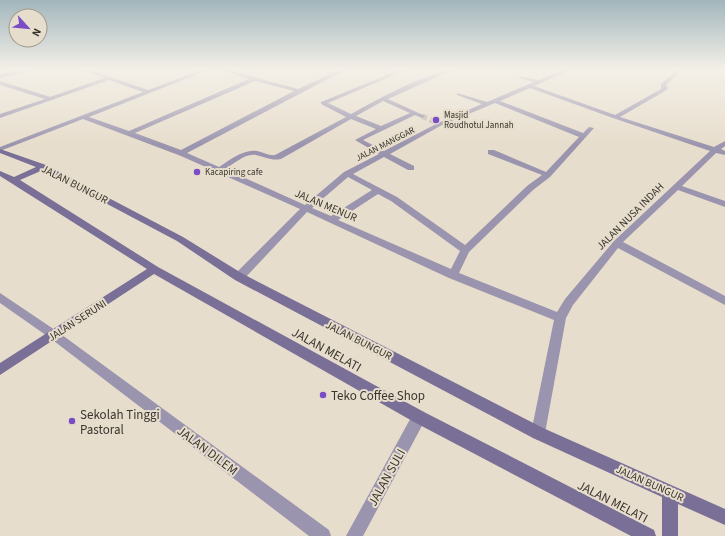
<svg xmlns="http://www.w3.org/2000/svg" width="725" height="536" font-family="'Source Sans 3',sans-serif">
<rect width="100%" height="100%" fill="#e7ddcc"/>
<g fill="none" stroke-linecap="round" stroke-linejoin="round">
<path stroke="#c4bbac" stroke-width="5.5" stroke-dasharray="5.5 3" stroke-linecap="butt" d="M422,116L438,123"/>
<path fill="#9a94ae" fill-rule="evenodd" d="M23,70H34L0,78V74Z
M83,70H90L148,90L201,70H208L89,117L129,131L249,79L220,70H229L298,89L339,70H345L187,153L219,167C230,160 243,149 257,151C263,152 269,156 275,155L346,117L321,104V102L399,70H406L328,103L351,114C377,100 429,70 457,70L439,76L388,99L425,116L422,118L415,115L363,140L384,151L438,123L482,104L457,95V93L487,102L534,82L519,78V76L539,80L563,70H570L534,86L615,115L661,89V84L677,70H682L666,85L668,88L665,91L620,117L714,147L725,141V146L721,149L725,151V155L716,153L682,186L725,201V207L678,190L623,242L725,296V305L618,248L573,305L566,318L545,433L543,438L538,440L533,438L531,433L554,320L449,278L307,212L243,280H235L234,277L235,274L300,209L181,156L83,119L0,151V147L143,92L109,80L0,118V114L45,99L0,85V81L50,97L104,78ZM255,81L294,91L181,150L135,133ZM530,88L613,118L710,151L614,241L565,299L557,312L459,273L469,252L533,190L550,177L594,128L589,127L583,133L500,101ZM383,101L410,113L381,126L356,116ZM495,103L579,137L546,172L494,150H488V154L542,175L527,186L465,245L397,197L353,174L384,157L408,170H414V166L390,154L442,125ZM351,119L376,129L355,140L379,154L344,172L305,205L225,169C234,164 245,153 256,155C266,157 271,161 281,159ZM348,177L372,190L331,216L312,208ZM378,194L391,201L460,251L451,269L338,220Z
M0,293L58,332L329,530L331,536H309L50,338L0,303Z
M419,410L424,412L426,417L424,422L363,536H346L414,412Z"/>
<path fill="#7a6f96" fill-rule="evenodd" d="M0,149L46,165L183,237L243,274L543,428L725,509V525L678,504V536H662V497L533,438L235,280L177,241L43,170L20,180L158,267L424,412L654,530L656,536H631L414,422L154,274L0,375V363L147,269L0,176V171L14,177L36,167L0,153Z"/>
</g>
<linearGradient id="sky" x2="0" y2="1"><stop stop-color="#a2b6bc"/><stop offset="0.48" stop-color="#f4f0e8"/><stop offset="1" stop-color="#f4f0e8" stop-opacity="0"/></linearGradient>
<rect width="725" height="145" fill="url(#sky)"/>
<g fill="#7a4dc5" stroke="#e7ddcc" stroke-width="1.5">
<circle cx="436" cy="120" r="4"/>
<circle cx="197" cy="172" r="4"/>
<circle cx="323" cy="395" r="4"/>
<circle cx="72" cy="421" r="4"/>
</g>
<g text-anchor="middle" stroke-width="4" stroke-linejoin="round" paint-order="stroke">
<g font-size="9" fill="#39352e" stroke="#e7ddcc" text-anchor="start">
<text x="444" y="118">Masjid<tspan x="444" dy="10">Roudhotul Jannah</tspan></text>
<text x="205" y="175">Kacapiring cafe</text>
</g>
<g font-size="9" fill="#39352e" stroke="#e7ddcc">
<text transform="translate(385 144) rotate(-27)" y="3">JALAN MANGGAR</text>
</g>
<g font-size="11" fill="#39352e" stroke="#e7ddcc">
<text transform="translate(75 184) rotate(27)" y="4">JALAN BUNGUR</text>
<text transform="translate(326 205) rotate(23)" y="4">JALAN MENUR</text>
<text transform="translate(630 216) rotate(-45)" y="4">JALAN NUSA INDAH</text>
<text transform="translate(77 320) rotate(-33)" y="4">JALAN SERUNI</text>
<text transform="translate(359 340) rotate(27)" y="4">JALAN BUNGUR</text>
<text transform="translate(650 483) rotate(24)" y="4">JALAN BUNGUR</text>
</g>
<g font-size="13" fill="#39352e" stroke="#e7ddcc">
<text transform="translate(327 349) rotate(29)" y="5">JALAN MELATI</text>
<text transform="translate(208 450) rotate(37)" y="5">JALAN DILEM</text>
<text transform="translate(386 477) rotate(-61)" y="5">JALAN SULI</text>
<text transform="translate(613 501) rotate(27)" y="5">JALAN MELATI</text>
</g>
<g font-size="13" fill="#39352e" stroke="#e7ddcc" text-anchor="start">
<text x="331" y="400">Teko Coffee Shop</text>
<text x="80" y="419">Sekolah Tinggi<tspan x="80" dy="15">Pastoral</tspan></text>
</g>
</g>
<g transform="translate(28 28) rotate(117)"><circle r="19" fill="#e7ddcc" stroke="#a19a8d"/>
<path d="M0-3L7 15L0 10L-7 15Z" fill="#7a4dc5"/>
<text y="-6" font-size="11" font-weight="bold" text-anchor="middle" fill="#39352e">N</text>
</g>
</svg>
